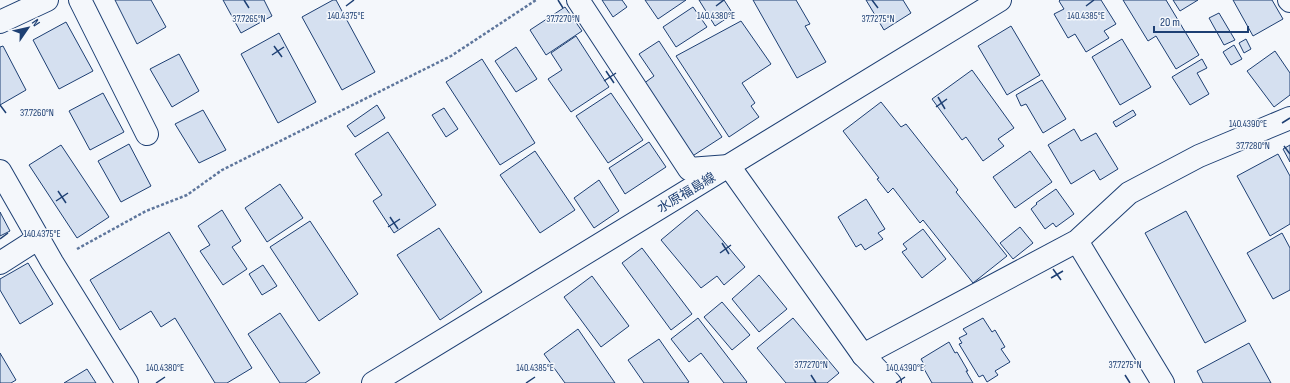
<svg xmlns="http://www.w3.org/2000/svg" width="1290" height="383" font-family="'Sofia Sans Condensed','Noto Sans JP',sans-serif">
<rect width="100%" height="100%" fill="#f4f7fb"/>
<path fill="#d5e0f0" stroke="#1d3f73" d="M115,0H151L166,27L137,44Z
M223,0H264L272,16L241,33Z
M333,0H336L375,72L342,90L302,17Z
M602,0H622L627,7L613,17Z
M645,0H686L658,19Z
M699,0H724L733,14L715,26Z
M753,0H796L810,24L805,26L826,62L797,78Z
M866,0H903L911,13L884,30Z
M1060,0H1101L1116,24L1104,31L1109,38L1086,52L1075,34L1068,38L1054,14L1064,9L1059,1Z
M1123,0H1166L1199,55L1176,69L1156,36L1148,41Z
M1173,0H1198L1180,11Z
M1233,0H1272L1283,19L1253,36Z
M565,7L582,31L546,55L530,30Z
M693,7L707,27L676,47L663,27Z
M1219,13L1235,40L1224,45L1209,18Z
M741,21L771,64L742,83L755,103L751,106L759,117L729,137L676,56Z
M66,22L93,71L59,89L33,40Z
M1011,26L1040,75L1007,95L978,46Z
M279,33L316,102L278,123L241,54Z
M576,36L609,87L571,112L548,79L562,70L551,53Z
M1122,39L1151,87L1120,105L1092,57Z
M1246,39L1251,49L1244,53L1239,43Z
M659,41L722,137L691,157L643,84L654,76L639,54Z
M1234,45L1242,59L1231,65L1223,52Z
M3,46L26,90L0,105V47Z
M516,47L537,79L516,92L495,61Z
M1275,51L1290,73V95L1274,107L1247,71Z
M179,54L199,91L172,107L150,69Z
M482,59L535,143L500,165L446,82Z
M1202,59L1207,68L1197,73L1209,94L1190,105L1172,77Z
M972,70L1014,128L998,139L1004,146L983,161L966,137L962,140L932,99Z
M1042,80L1066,119L1043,133L1026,104L1021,106L1016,95Z
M103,93L124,132L90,150L69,111Z
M611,93L643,140L608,163L576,116Z
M881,102L901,127L906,124L958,190L956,192L1007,256L973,283L923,220L920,223L893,188L888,193L877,179L879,178L843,131Z
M377,105L385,118L355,137L347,126Z
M444,108L458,129L446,137L432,115Z
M203,110L226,150L199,163L175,124Z
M1133,110L1136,115L1116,127L1113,122Z
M1074,129L1081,141L1096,133L1118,169L1100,180L1094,170L1071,184L1048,145Z
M388,132L436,205L394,233L373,201L382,195L355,154Z
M649,142L666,167L625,194L609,168Z
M129,144L151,186L121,202L98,161Z
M61,145L109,217L77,238L29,165Z
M1290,145V162L1283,149Z
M535,151L575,210L540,233L500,175Z
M1030,151L1052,182L1015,208L993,177Z
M1278,154L1290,176V224L1270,236L1237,176Z
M599,180L619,211L594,228L574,198Z
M280,184L303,218L267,242L245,208Z
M1056,189L1074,214L1056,227L1053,223L1045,229L1031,209L1037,204L1036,203Z
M866,199L885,229L878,233L883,239L865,250L861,244L856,247L838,217Z
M222,210L241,241L232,247L247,269L223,285L200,251L210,245L198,226Z
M697,210L745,267L724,285L717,276L701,288L661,240Z
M1186,211L1246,321L1205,343L1145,233Z
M0,212L10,231L0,236Z
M310,221L358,294L319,321L270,247Z
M1020,227L1033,243L1013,259L1000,243Z
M439,228L482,292L440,320L397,255Z
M923,229L946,259L922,278L902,252L907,249L903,244Z
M169,232L252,368L227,383H215L175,318L161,327L151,311L120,330L90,280Z
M1282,233L1290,248V290L1273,299L1247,253Z
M642,248L692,314L671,330L622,263Z
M28,263L53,304L20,324L0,290V279Z
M263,265L277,286L262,295L249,274Z
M759,275L787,309L759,332L732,299Z
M592,276L629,326L601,347L564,297Z
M722,302L750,335L732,350L704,317Z
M280,313L320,373L305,383H280L248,334Z
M698,318L747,382L746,383H724L701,353L689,362L671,339Z
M793,318L839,373L827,383H786L757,348Z
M983,318L992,332L995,330L1005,347L1001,349L1010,362L995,371L998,375L987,382L983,375L979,377L959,344L962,343L959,338L967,334L963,329Z
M578,329L615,383H565L544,354Z
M659,339L689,382L687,383H644L628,360Z
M949,342L955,353L957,352L968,371H966L973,383H932L923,367L925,366L921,359Z
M1249,343L1271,383H1203L1197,371Z
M0,353L16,380L11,383H0Z
M87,369L96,383H64Z"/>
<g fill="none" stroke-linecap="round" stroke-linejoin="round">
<defs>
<path id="street" d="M80,0L147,134
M578,0L689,169L729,166
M1289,0L1290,1
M0,22L47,0
M0,171L52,262L127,383
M1077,241L1163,383
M0,263L39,238
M863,355L1077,241L1129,193L1199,156L1290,118"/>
<path id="secondary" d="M729,166L863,355L890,383
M373,383L1000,0"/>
</defs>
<use href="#street" stroke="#1d3f73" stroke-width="24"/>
<use href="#secondary" stroke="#1d3f73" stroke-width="24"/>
<path stroke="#5e769c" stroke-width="2.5" stroke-dasharray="3 2" stroke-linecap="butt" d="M77,249L146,211L187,195L222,170L451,56L536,0"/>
<use href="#street" stroke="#f4f7fb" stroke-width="22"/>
<use href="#secondary" stroke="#f4f7fb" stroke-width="22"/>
</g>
<path fill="none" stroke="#1d3f73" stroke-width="1.5" d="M244,0L249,8M558,0L563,8M872,0L878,8M346,6L354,0M716,6L724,0M1086,6L1094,0M274,46L282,57M272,55L284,47M606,71L614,83M604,81L616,73M938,97L945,109M0,105L6,113M936,107L947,99M1282,123L1290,118M1284,146L1290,154M58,191L66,203M56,201L68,193M390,217L398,229M388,227L400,219M0,239L8,233M722,243L729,254M720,253L731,245M1053,269L1061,280M1051,278L1063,271M811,375L816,383M1125,375L1130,383M156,383L165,377M526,383L535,377M896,383L905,377"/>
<g text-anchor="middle" stroke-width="3" stroke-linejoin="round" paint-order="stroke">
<g font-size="13" fill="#1d3f73" stroke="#f4f7fb">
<text transform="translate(686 192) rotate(-31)" y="5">水原福島線</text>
</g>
</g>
<g font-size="10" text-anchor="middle" fill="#1d3f73" stroke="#f4f7fb" stroke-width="3" stroke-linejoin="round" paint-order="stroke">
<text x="346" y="19">140.4375°E</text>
<text x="716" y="19">140.4380°E</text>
<text x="1086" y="19">140.4385°E</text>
<text x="249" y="22">37.7265°N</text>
<text x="563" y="22">37.7270°N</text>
<text x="878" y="22">37.7275°N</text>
<text x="37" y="116">37.7260°N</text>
<text x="1248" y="127">140.4390°E</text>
<text x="1253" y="149">37.7280°N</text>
<text x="42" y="237">140.4375°E</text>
<text x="811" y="368">37.7270°N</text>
<text x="1125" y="368">37.7275°N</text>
<text x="165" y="371">140.4380°E</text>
<text x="535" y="371">140.4385°E</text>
<text x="905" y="371">140.4390°E</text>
</g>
<g transform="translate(28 28) rotate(56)" stroke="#f4f7fb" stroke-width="3" paint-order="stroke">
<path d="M0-3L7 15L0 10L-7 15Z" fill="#1d3f73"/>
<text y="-6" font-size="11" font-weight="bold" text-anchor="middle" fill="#1d3f73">N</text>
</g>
<path d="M1154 26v6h94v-6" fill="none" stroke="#1d3f73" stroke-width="2"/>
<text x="1160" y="26" font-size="12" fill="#1d3f73" stroke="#f4f7fb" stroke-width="3" paint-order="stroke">20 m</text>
</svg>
